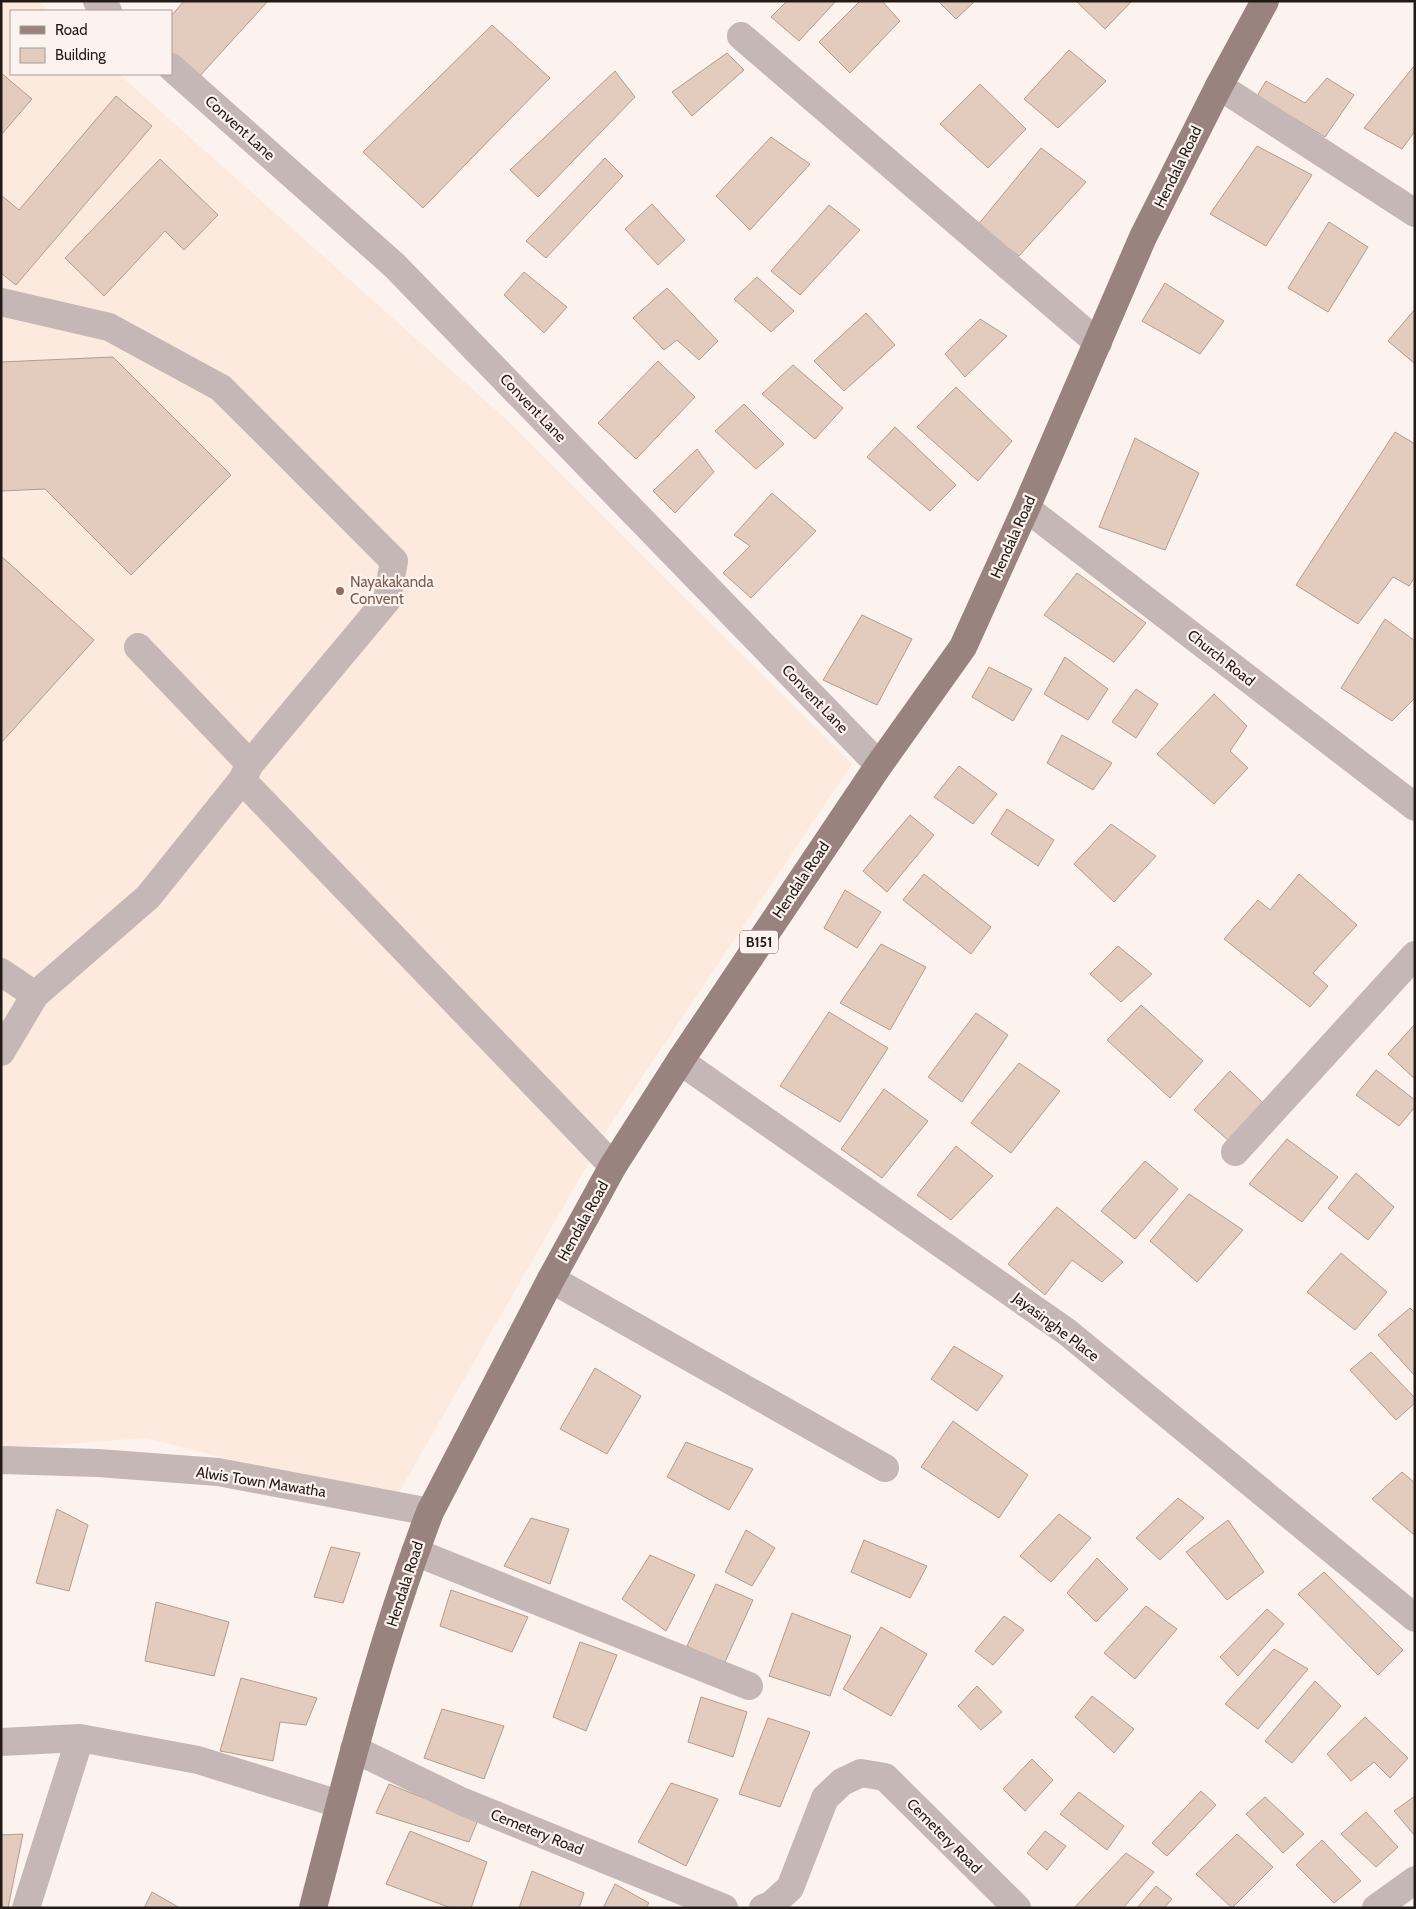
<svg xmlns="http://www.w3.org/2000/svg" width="1416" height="1909" font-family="Cabin,sans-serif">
<rect width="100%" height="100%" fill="#fdf3ee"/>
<path fill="#fdeadf" d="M1,1H38L49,11H11V74H119L506,419L852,764L612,1122L394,1501L146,1438L1,1449Z"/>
<path fill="#e3ccbd" stroke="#b29c8e" d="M184,1H268L198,78L171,54V16Z
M787,1H836L799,41L771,17Z
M860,1H882L900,21L850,73L819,42Z
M938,1H975L956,19Z
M1076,1H1132L1105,29Z
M492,25L550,78L423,208L363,152Z
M1069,50L1106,81L1058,128L1024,99Z
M727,53L744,70L692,116L672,92Z
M1415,65V131L1402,149L1364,128Z
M615,71L635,97L538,197L510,170Z
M1,73L32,99L1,135Z
M1327,78L1354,95L1325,137L1257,96L1266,81L1305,103Z
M980,84L1026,129L988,168L940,124Z
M116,96L152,126L16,285L1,273V195L19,210Z
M771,137L810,164L750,230L716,196Z
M1257,146L1312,175L1266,246L1210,214Z
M1041,148L1086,182L1019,256L977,226Z
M605,158L623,176L546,258L526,241Z
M160,159L218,215L184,250L165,231L104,296L65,258Z
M652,204L685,240L658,265L625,229Z
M829,205L860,230L800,295L771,271Z
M1329,222L1368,247L1328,312L1288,288Z
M524,272L567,307L544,333L504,295Z
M757,277L794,311L771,332L734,299Z
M1165,283L1224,321L1200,354L1142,321Z
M667,288L718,341L699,360L677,340L664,350L633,318Z
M1415,309V364L1388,341Z
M866,313L895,345L844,391L814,361Z
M980,319L1007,336L965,377L945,354Z
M113,357L231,475L131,575L45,489L1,491V362Z
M658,361L695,397L636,459L598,423Z
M793,365L843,408L815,439L762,394Z
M956,387L1012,441L978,481L917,427Z
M744,404L784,444L756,469L715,431Z
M895,427L956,485L930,511L867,457Z
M1395,432L1415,444V577L1409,586L1393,577L1358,624L1296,585Z
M1135,438L1199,473L1165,550L1099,527Z
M697,449L714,472L675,513L653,491Z
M772,493L816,531L751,598L723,573L750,546L734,535Z
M1,556L94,640L1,743Z
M1077,573L1146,623L1114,662L1044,615Z
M862,615L912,639L877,705L823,680Z
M1385,619L1415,641V698L1392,721L1341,688Z
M1065,657L1108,689L1088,720L1044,694Z
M989,667L1032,689L1013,721L972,697Z
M1136,689L1158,704L1136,738L1112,722Z
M1214,694L1247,726L1230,751L1248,768L1214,804L1157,754Z
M1062,735L1112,763L1093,790L1047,763Z
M959,766L997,794L973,824L934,797Z
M1007,809L1054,840L1038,866L991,834Z
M910,815L934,835L887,892L863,871Z
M1111,824L1156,856L1114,902L1074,864Z
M924,874L991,927L971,954L903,900Z
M1299,874L1357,925L1313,973L1328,986L1310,1007L1224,939L1258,900L1270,910Z
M845,890L881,912L857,948L824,928Z
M881,944L926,967L890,1030L840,1003Z
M1118,946L1152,974L1121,1002L1090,974Z
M1141,1005L1203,1061L1170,1098L1107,1040Z
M829,1012L888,1048L840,1122L780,1086Z
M976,1013L1008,1035L962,1102L928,1077Z
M1415,1024V1079L1388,1054Z
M1019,1063L1060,1091L1011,1153L971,1123Z
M1376,1070L1415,1100V1107L1399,1126L1356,1095Z
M1230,1071L1263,1103L1229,1141L1194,1110Z
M884,1089L928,1121L882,1178L841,1149Z
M1287,1139L1338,1177L1302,1222L1249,1184Z
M956,1146L993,1176L951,1220L917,1195Z
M1145,1161L1178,1189L1135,1239L1101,1211Z
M1356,1173L1394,1207L1368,1240L1328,1208Z
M1189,1194L1243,1230L1197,1282L1150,1241Z
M1057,1207L1123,1262L1102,1282L1072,1260L1045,1295L1008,1264Z
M1341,1253L1387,1292L1355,1330L1307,1292Z
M1410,1308L1415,1313V1376L1378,1335Z
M954,1346L1003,1376L977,1411L931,1379Z
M1371,1352L1415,1398V1403L1396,1420L1350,1370Z
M595,1368L641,1396L607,1454L560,1429Z
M953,1421L1028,1475L999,1518L921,1467Z
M686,1442L753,1469L729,1510L667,1477Z
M1402,1472L1415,1483V1533L1413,1534L1372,1499Z
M1178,1498L1204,1518L1160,1560L1136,1538Z
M57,1509L88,1525L69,1591L36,1583Z
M1059,1514L1091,1538L1051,1582L1020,1556Z
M531,1518L569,1529L550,1584L504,1566Z
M1228,1520L1264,1572L1227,1600L1186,1552Z
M746,1530L775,1548L752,1586L725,1572Z
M864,1540L927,1566L910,1598L851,1572Z
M331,1547L360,1553L343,1603L314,1597Z
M650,1555L695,1575L666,1631L622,1599Z
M1097,1558L1128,1589L1096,1622L1067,1593Z
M1324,1572L1403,1650L1378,1675L1298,1594Z
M716,1584L753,1600L724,1664L687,1646Z
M451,1590L528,1617L512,1652L440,1626Z
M156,1602L229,1622L214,1676L145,1661Z
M1146,1606L1177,1629L1135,1679L1104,1653Z
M1267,1609L1284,1624L1238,1676L1220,1657Z
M792,1613L851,1636L830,1696L769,1676Z
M1004,1616L1024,1630L993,1665L975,1651Z
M881,1627L927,1654L891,1716L843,1689Z
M580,1642L617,1655L586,1731L553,1717Z
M1274,1649L1308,1669L1258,1729L1225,1704Z
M241,1678L317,1698L306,1725L280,1722L273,1761L220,1751Z
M1315,1681L1341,1706L1292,1763L1265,1741Z
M977,1686L1002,1712L981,1730L958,1706Z
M1092,1696L1134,1729L1114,1753L1075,1717Z
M701,1697L747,1712L733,1757L688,1742Z
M442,1709L504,1726L484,1779L424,1758Z
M1365,1717L1408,1758L1390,1778L1374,1762L1351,1781L1327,1754Z
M768,1718L810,1732L780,1807L739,1794Z
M1032,1759L1053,1780L1025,1811L1003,1789Z
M671,1783L718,1799L686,1866L638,1842Z
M389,1784L478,1820L469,1842L376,1813Z
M1201,1791L1216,1805L1167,1856L1152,1843Z
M1079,1792L1124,1826L1107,1850L1060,1814Z
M1415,1796V1836L1394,1811Z
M1265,1797L1304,1834L1283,1853L1246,1814Z
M1366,1812L1398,1847L1376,1867L1341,1834Z
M410,1831L487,1862L471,1908H451L386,1884Z
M1045,1831L1066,1846L1047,1870L1027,1853Z
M23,1834L8,1908H1V1835Z
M1237,1834L1273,1867L1232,1908L1196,1874Z
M1322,1840L1361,1881L1334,1903L1296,1865Z
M1126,1853L1154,1872L1123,1908H1074Z
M532,1871L584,1893L579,1908H519Z
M615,1884L649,1903L646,1908H603Z
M1156,1886L1172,1899L1164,1908H1137Z
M152,1892L180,1908H144Z"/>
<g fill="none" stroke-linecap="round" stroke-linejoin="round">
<path stroke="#c4b7b5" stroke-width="28" d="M97,1L108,11
M741,36L1098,343
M171,67L395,266L879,765
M1219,86L1415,213
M1,302L109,327L221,388L394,561L387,600L250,764L242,780L148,897L35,995L1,1052
M1026,508L1415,807
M138,647L250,764
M242,780L613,1166
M1,972L35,995
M680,1061L1067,1332L1415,1618
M1235,1152L1415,955
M551,1279L885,1468
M1,1460L98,1463L218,1472L430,1512
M415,1552L749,1686
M1,1742L80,1738L198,1760L339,1804
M354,1749L461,1801L724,1908
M26,1908L80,1738
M763,1908L771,1905L790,1888L825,1798L842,1782L861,1773L885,1777L1017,1908
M1376,1908L1415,1880"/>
<path stroke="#99837f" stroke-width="28" d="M313,1908C347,1775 381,1641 430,1512L551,1279L613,1166L680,1061L879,765L963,647L1026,508L1143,237L1219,86L1265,1"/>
</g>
<circle fill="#8d6e63" stroke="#fdf3ee" stroke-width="2" cx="340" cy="591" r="5"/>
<g text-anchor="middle" stroke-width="4.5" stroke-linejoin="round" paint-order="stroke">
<rect fill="#fdf3ee" stroke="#645b56" stroke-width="1" x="740" y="930.5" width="38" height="23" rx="4"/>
<g font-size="14" font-weight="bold" fill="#221a15">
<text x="759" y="947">B151</text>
</g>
<g font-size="15" fill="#221a15" stroke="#fdf3ee">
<text transform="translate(240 128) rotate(42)" y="5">Convent Lane</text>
<text transform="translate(1178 167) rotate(-64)" y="5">Hendala Road</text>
<text transform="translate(533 408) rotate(46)" y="5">Convent Lane</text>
<text transform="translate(1013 537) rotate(-66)" y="5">Hendala Road</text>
<text transform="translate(1221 658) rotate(38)" y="5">Church Road</text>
<text transform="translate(815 699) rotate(46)" y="5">Convent Lane</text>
<text transform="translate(801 880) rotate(-56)" y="5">Hendala Road</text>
<text transform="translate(583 1221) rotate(-61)" y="5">Hendala Road</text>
<text transform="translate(1056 1327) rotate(37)" y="5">Jayasinghe Place</text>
<text transform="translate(261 1482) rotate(9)" y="5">Alwis Town Mawatha</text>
<text transform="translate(405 1584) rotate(-72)" y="5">Hendala Road</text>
<text transform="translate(537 1832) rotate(22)" y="5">Cemetery Road</text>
<text transform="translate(944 1836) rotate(45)" y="5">Cemetery Road</text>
</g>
<g font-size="15" fill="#785e54" stroke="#fdf3ee" text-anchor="start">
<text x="350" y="587">Nayakakanda<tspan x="350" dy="17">Convent</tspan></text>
</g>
</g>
<rect width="1416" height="1909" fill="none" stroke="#221a15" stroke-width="5"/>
<rect x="10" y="10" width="162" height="65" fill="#fdf3ee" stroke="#a59c97"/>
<rect x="20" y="26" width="25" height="8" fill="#99837f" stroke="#a59c97"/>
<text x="55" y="35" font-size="15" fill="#221a15">Road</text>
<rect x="20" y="48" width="25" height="15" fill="#e3ccbd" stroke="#a59c97"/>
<text x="55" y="60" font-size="15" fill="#221a15">Building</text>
</svg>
